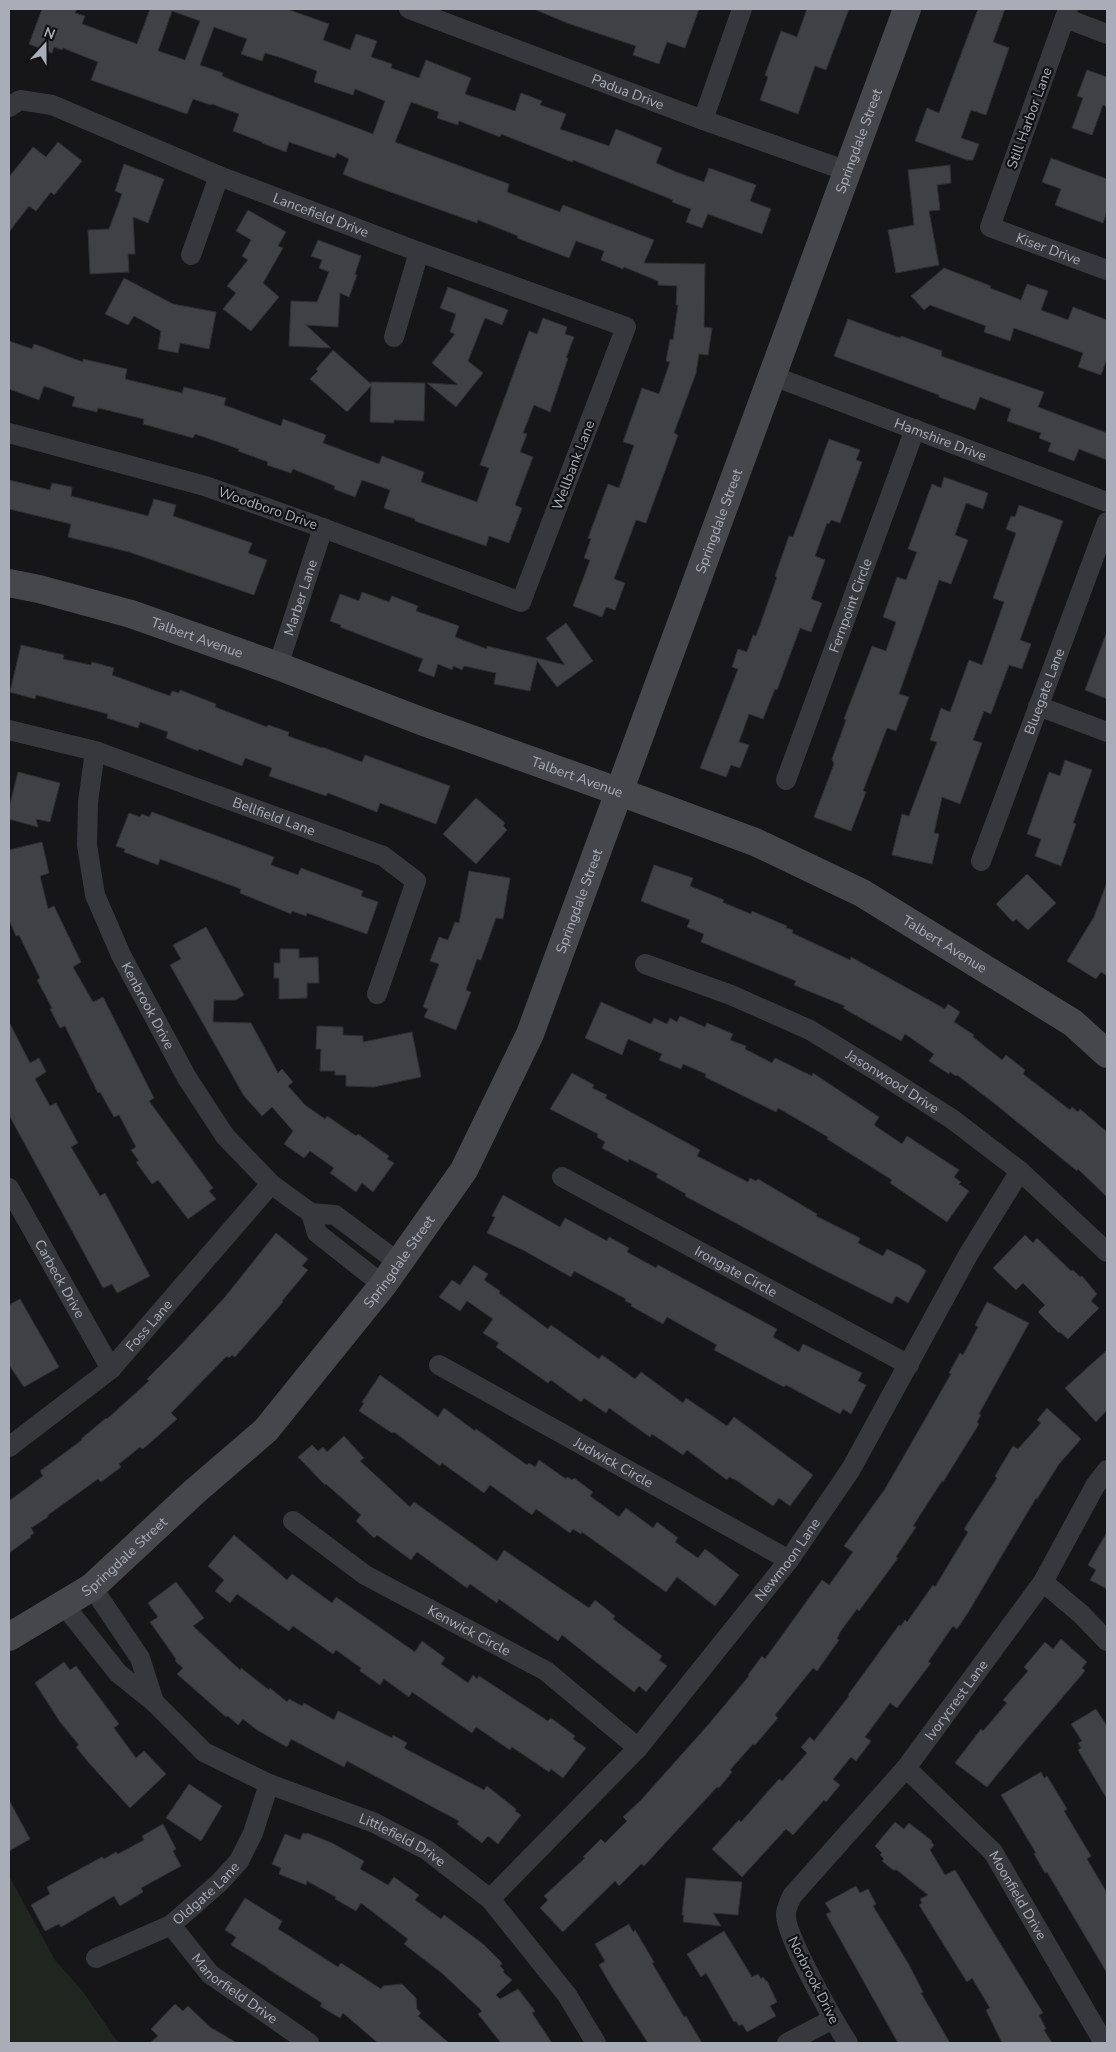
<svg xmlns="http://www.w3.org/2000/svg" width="1116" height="2052" font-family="'Nunito Sans',sans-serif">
<rect width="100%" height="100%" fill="#161618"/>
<path fill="#1e261f" d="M9,1876L55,1960L84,1993L117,2041L121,2043H9Z"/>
<path fill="#404145" stroke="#303034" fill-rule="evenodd" d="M42,9H77L75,13L85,16L82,24L137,44L150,9H287L329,24L323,40L350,50L356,34L377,41L371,57L392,64L391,68L419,78L426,60L471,78L465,94L515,111L521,93L542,101L540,105L566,114L560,129L609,146L616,129L662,148L656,163L676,172L704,182L709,168L756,185L750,201L771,209L762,234L708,214L702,228L686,222L691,209L672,202L673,200L573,160L572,162L501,134L500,137L459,121L458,125L437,118L439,112L411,102L395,142L509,184L507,192L560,212L563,205L654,240L644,263L705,264L704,327L712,328L708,355L699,354L696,373L674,433L678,435L646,523L636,520L614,579L625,583L615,610L606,607L602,617L573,606L590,560L584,558L591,539L588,538L608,484L619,488L634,445L623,442L642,388L659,394L670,362L666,361L670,339L673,340L678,305H676L677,286L658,285V281L624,267L623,269L601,260L604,251L576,241L569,258L517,238L518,236L478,220L477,223L357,180L343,174L349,159L337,153L335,158L289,142L286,152L262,143V142L233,131L239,114L212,104L211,105L193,99L187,114L91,80L98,62L63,48L62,50L54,47L52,53L29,44ZM172,11L200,21L185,60L158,51ZM214,27L247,39L241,54L262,61L265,53L282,58L317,71L314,82L353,95L355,89L385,101L373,134L241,84L222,76L223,73L200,65Z
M536,9H699L685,48L667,42L659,64L633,55L636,46L567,23L536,10Z
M807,9H849L826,70L815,66L798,114L760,100L768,77L765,75L781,31L797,37Z
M978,9H1005L993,42L1009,48L986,115L971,110L961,138L979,144L973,160H967L915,141L927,108L939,113Z
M1087,70L1107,77V107L1103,105L1092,135L1072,128L1083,98L1077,96Z
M58,142L82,161L54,195L51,192L36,211L29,206L9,232V177L33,147L46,157Z
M1051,158L1107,179V211L1103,223L1055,205L1061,189L1042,182Z
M124,164L164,179L148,223L133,217L135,254H128L129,272L90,274L88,230L109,229L122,194L115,191Z
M950,165L951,183L937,185L940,210L929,211L939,265L896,273L888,230L914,225L908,170Z
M248,210L286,232L278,246L283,248L263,283L279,297L251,331L223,309L236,293L227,286L248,260L242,256L251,240L236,231Z
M318,240L361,256L355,274L357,275L349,297L340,293L338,327L306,325L331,348L289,346L291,301L317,302L329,272L319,268L322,260L311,256Z
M944,268L991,286L990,288L1021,300L1027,284L1048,291L1041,310L1068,320L1073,307L1107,320V358L1101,375L1078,367L1083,353L1014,328L1010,341L984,332L986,326L930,305L924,310L911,296Z
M124,278L173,304L216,312L209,349L180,343L178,353L158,349L161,331L134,316L128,325L105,314Z
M448,287L508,310L502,325L485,318L468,361L483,373L456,407L427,383L458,385L432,363L455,334L450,332L456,314L440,308Z
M543,318L567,327L565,334L574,337L566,358H568L550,412L534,405L523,433L527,434L520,452L533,457L515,505L522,508L509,543L489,536L486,546L415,521V519L384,508L390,490L362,480L355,497L334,489L335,486L293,469L291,473L267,465L268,462L238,451L239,449L195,434L193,438L143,424L144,419L98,408L97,412L72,406L75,397L44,386L39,400L9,389V341L32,349L34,344L83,362V359L127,369L125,379L182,393L184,387L226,398L224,405L281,426L283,419L326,435L323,443L379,464L382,456L424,472L421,482L477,502L489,468L480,465L529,331L537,334Z
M848,319L900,338L901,336L942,351L941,356L1044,392L1038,407L1107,433V460L1079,449L1074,461L1048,451L1051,443L1039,438L1041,433L1007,421L1011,409L980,397L975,410L939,397V395L834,356Z
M333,350L371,384V382L425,383L424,421L394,420V423L370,422L371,386L347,412L310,379L318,371L316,369Z
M829,439L860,450L856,460L862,462L840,523L831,520L829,524L827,523L815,556L825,560L811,599L822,603L811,632L800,628L777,690L775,689L763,719L749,714L739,742L749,745L740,768L731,765L726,777L700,768L738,669L732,667L738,649L747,652L753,635L756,636L777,577L775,576L789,536L793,537Z
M944,477L988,493L983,509L966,503L955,535L968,540L951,584L939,580L899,694L909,697L896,731L887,728L863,791L866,792L851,831L814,817L834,764L832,759L846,720L844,719L872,646L886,651L896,622L883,617L897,577L906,580L917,552L908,549L932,484L941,488Z
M9,480L50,490L52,483L72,487L71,496L148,516L154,499L176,505L173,516L252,543L248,553L267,560L254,595L129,552L68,537L71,524L9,509Z
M1019,505L1063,521L1020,640L1031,644L1022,669L1009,665L991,714L984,711L973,740L982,743L960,804L942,797L934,833L939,834L932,864L892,855L902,814L909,816L937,742L930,740L941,708L950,712L969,660L982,665L1004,602L993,598L1016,533L1006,529L1011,516L1015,517Z
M362,592L389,602L392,596L418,606L416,611L459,626L455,637L487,649V646L565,665L546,638L566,623L593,661L557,687L537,661L530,691L494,684L496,673L464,666L462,670L453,666L452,670L438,664L434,677L418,671L423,659L340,627L341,625L330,621L340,594L359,601Z
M1106,634H1107V699L1085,690Z
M21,645L64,655L63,659L91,665L92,662L114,668L112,675L170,696L172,691L179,693L180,690L216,704L215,707L267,727L268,725L289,732L288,736L322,748V747L362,762L365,755L450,786L436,824L380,803L377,812L328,793L326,796L269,776L272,768L245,758L242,766L199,749L198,751L166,738L168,732L140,722L138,728L107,718L108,714L36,695L35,699L10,692Z
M1065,760L1092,770L1073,823L1076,824L1061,866L1035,856L1041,839L1027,834L1049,772L1060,776Z
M18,772L60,783L50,822L36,819L38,827L9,819V808Z
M476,798L505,823L503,826L507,830L476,864L443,834Z
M152,812L274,857L271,865L298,875L301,868L363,891L361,896L378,902L367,934L307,913L306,916L292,911L291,914L240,893L241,889L160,859L158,865L124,852L125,849L116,846L129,813L140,817L142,814L149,817Z
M42,842L49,873L40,876L48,909L54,906L81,962L73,967L93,1002L103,997L154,1098L149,1101L213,1188L209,1191L216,1199L188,1219L158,1180L152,1184L136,1162L139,1161L131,1150L136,1147L119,1115L114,1117L100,1092L98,1093L65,1026L60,1028L50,1009L52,1008L37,980L40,978L19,935L16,936L9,920V850Z
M654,865L693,878L690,886L724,900L722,902L751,914L752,911L787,926L786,928L793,930L792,933L850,960L851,957L945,1009L948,1004L960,1012L954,1022L974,1035L973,1037L1002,1060L1006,1055L1025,1070L1023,1074L1070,1110L1072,1107L1078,1112L1080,1109L1107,1132V1197L1078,1169L1077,1171L994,1103L957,1075L956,1076L950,1072L949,1074L929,1061L934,1054L905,1034L901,1041L843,1008L845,1006L794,985L796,981L701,942L704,934L687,927L690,920L641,901Z
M469,871L510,878L503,919L496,918L481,960L477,959L466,990L471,992L456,1030L424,1017L428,1009L423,1007L439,964L430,961L439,937L448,940L455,922L459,923Z
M1027,874L1056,903L1028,930L1016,919L1013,922L996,904Z
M1106,885L1107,976L1101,972L1096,979L1067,961L1094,917Z
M206,927L244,995L236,1000H214L213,1022L251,1023L278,1073L282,1069L293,1082L288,1086L305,1105L325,1119L327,1116L356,1136L358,1134L389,1156L387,1159L394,1163L373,1192L362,1183L356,1192L330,1173L334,1168L310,1151L304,1158L284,1144L293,1131L272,1107L262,1116L244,1096L170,965L181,959L173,945Z
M280,949H299V958L318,957L319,983H307V998L279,999V978H274V963H280Z
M601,1002L651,1024L654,1018L667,1024L670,1018L677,1022L680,1016L705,1027L707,1023L733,1034L730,1040L746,1046L745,1049L772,1063L775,1058L812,1076L813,1073L879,1117L874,1125L902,1144L907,1136L959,1170L954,1177L961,1182L959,1184L969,1191L947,1222L890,1183L892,1180L827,1139L828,1137L778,1108L776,1112L705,1077L706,1074L683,1064L681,1069L659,1060L662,1054L628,1039L622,1055L585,1038Z
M9,1022L30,1063L39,1058L46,1072L35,1079L50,1106L56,1103L78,1143L71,1147L100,1196L105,1193L150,1276L117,1293L112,1284L103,1288L9,1115Z
M317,1026L343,1027V1035L363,1036V1042L412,1032L421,1077L374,1087L346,1086V1075H335V1071H320L321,1049H316Z
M572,1073L594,1085L592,1088L607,1095L605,1098L700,1150L697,1156L748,1182L750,1178L756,1181L758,1179L817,1214L816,1216L860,1238L858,1243L883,1256L887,1249L920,1266L926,1271L908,1303L896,1296L892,1304L814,1265L685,1196L686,1194L656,1177L658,1174L629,1159L628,1162L602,1148L605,1142L597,1137L598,1134L550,1109Z
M503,1195L560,1227L565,1218L607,1241L609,1237L629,1248L627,1252L656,1268L658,1265L777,1329L773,1337L799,1352L803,1344L862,1373L858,1381L866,1385L851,1414L843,1409L840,1414L786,1385L784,1387L714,1350L717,1345L667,1317L663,1324L631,1306L632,1304L625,1301L626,1299L574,1271L571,1277L523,1250L487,1233L495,1217L492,1216Z
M276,1233L308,1259L302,1266L308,1270L282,1301L283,1302L235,1357L232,1355L229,1358L227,1356L171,1413L177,1419L143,1449L140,1447L119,1464L121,1467L101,1482L98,1479L48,1515V1517L31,1528L34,1533L30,1536L31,1537L9,1553V1501L43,1476L40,1471L82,1440L81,1439L106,1418L107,1419L149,1381L147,1379L179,1347L225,1297Z
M1025,1235L1033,1243L1037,1238L1071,1271L1073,1270L1080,1277L1082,1276L1097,1294L1091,1301L1099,1308L1068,1339L1060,1332L1059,1333L1038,1312L1045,1305L1023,1283L1016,1290L993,1268Z
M474,1265L488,1274L484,1280L500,1291L499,1293L548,1329L551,1325L599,1359L602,1355L635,1379L641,1372L683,1403L686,1398L727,1426L734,1417L813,1475L790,1506L779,1498L773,1506L736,1480L729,1477L727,1480L687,1450L683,1455L652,1434L650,1437L609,1408L606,1413L584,1398L581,1402L551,1380L548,1383L496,1347L499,1343L483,1333L493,1319L467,1301L460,1311L439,1297L452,1280L460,1285Z
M20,1299L59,1367L24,1387L9,1365V1305Z
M987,1302L1029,1323L979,1414L981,1415L977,1422L979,1424L943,1482L942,1481L913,1526L916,1527L896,1557L898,1558L859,1611L857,1609L840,1632L837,1639L839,1640L817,1671L813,1668L775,1715L778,1718L755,1745L753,1744L730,1770L732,1772L719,1788L717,1787L644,1866L641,1864L619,1886L615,1881L563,1932L540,1908L548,1900L544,1896L585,1858L583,1857L601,1839L605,1843L627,1821L623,1817L641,1800L708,1725L749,1676L748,1675L762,1656L765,1659L822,1580L829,1585L853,1552L844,1546L885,1489L951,1374L949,1373L960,1353L963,1355L978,1327L975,1325Z
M1107,1350V1410L1096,1422L1065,1388Z
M380,1375L438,1417L444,1408L475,1431L476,1429L527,1465L529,1463L535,1467L539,1460L566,1479L567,1477L572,1480L574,1478L593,1492L590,1496L619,1517L626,1508L653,1528L657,1522L678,1538L675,1542L698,1558L705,1549L739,1575L715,1606L677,1577L666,1592L582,1532L581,1534L573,1529L570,1533L536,1509L532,1515L490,1485L484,1493L442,1463L440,1466L394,1432L392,1433L359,1411L364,1403L362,1402Z
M1047,1408L1081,1439L1059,1464L1037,1499L1036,1498L969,1611L957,1629L953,1626L928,1662L931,1663L897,1708L890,1703L865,1737L871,1741L856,1761L851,1757L833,1779L840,1785L826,1802L824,1800L793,1835L786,1829L742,1877L712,1849L739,1820L741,1822L779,1779L782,1781L807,1753L801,1747L810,1737L814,1741L849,1696L848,1695L899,1625L901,1626L905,1620L907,1622L933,1585L935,1587L968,1532L964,1529L997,1478L995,1476L1013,1446L1018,1449L1041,1423L1037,1420Z
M344,1436L364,1458L360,1461L410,1507L414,1502L497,1561L504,1550L589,1608L595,1600L615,1616L613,1619L662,1656L659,1660L667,1666L646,1692L639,1686L634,1692L562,1635L558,1641L499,1599L497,1603L470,1584L467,1588L417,1552L411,1560L377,1535L374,1538L356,1521L361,1515L326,1484L325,1485L298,1457L312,1445L318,1451L323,1447L327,1452Z
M1107,1532V1589L1090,1580L1096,1570L1088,1565Z
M234,1535L287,1580L292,1574L332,1603L336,1597L415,1652L422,1641L445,1658L441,1664L468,1683L473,1675L477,1679L479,1676L548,1721L551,1718L575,1736L573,1739L586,1748L563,1778L551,1769L549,1772L512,1747L510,1750L476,1727L472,1733L412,1692L409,1697L384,1679L380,1685L360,1671L361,1668L336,1650L333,1654L293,1626L289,1631L237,1594L230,1603L215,1591L224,1580L208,1566Z
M176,1582L204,1618L193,1626L240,1670L241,1668L269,1690L270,1688L287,1702L289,1699L302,1706L304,1703L334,1720L338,1711L392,1738L393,1735L407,1743L404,1748L484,1790L487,1786L516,1809L515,1811L521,1815L498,1844L488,1836L482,1843L457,1824L459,1821L347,1761L344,1767L291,1739L287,1747L257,1730L243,1719L238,1725L228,1716L226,1717L177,1674L183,1668L175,1661L176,1659L150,1622L158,1617L148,1603Z
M1061,1639L1087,1662L1082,1668L1085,1671L1024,1742L987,1787L955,1763L981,1729L983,1731L1007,1703L1003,1700L1028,1671L1024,1667L1045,1642L1053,1649Z
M64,1662L70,1670L76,1666L119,1724L114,1728L136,1758L144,1751L166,1774L130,1808L89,1763L76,1747L79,1745L60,1722L35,1683Z
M1096,1709L1107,1726V1799L1078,1750L1081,1748L1078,1743L1082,1741L1071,1724Z
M1041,1772L1044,1778L1047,1776L1067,1809L1064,1811L1091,1856L1087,1859L1107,1893V1973L1047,1872L1045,1873L1034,1854L1036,1853L1001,1795Z
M189,1784L222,1806L201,1841L166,1818Z
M9,1800L30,1839L9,1851Z
M895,1822L904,1829L909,1823L932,1841L931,1842L934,1845L930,1850L945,1875L955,1870L1043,2013L1039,2015L1046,2029L1044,2030L1052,2043H1002L986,2010L990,2008L972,1978L967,1982L919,1905L922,1903L920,1899L928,1895L897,1870H893L882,1861L884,1859L880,1855L882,1853L875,1846Z
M163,1824L176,1849L173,1851L181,1866L141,1888L143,1892L120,1906L114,1896L61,1927L59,1924L45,1931L31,1905L50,1894L47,1887L102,1857L104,1859L116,1852L118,1854L144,1840L142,1836Z
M303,1833L306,1834L307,1833L332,1843L364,1861L360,1869L388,1885L394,1877L419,1895L415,1900L441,1919L444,1915L483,1944L502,1963L500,1966L504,1970L503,1972L512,1980L496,1995L500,1999L518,1989L535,2011L532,2013L552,2043H501L478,2014L482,2011L443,1974L404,1944L408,1939L361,1903L356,1911L335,1899L336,1897L307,1881L306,1885L279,1874L281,1868L272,1864L285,1834L300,1840Z
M686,1878L742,1882L738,1915L713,1913L721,1926L683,1922L684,1915H682Z
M856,1886L860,1893L868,1889L876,1904L873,1906L908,1963L923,1992L921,1993L950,2043H898L826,1914L831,1912L825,1903Z
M245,1898L282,1921L278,1929L338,1967L341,1963L381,1989L383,1986L402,1984L416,1998L417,2009L421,2013L418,2016L449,2043H378L343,2013L340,2018L320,2006L322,2003L268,1969V1968L231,1945L236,1937L225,1930Z
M629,1924L633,1932L635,1930L654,1962L652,1963L684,2017L686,2016L702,2043H648L612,1987L599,1965L605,1961L595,1944Z
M724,1931L752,1977L758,1974L761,1979L763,1977L766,1981H767L777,2002L770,2006L776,2016L747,2032L742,2024L739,2026L736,2021L734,2022L706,1973L701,1977L687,1954Z
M175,2004L183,2011L188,2006L210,2027L237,2043H150L158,2036L151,2029Z"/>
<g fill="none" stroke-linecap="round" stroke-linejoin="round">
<g stroke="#37383d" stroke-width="20">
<path id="s1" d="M409,9L703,120L847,171"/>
<path id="s2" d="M1068,9L990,227L1107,270"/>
<path d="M1065,18L1107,34"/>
<path id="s3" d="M9,107L20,100L52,105L219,176L419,252L626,327L521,602L323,528L205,486L9,433"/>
<path d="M703,120L742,9"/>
<path d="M191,255L219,176"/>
<path d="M394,337L419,252"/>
<path id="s4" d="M773,376L1107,502"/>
<path id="s5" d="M278,666L323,528"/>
<path d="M1038,706L1107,732"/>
<path id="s6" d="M9,730L95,751L383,856L416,881L377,994"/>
<path id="s7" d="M95,751L88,802L87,845L95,895L121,955L187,1078L225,1136L271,1184L311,1213L335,1215L399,1263"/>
<path id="s8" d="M786,780L915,429"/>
<path id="s9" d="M981,861L1107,522"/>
<path id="s10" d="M645,964L731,995L810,1030L880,1073L952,1119L1020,1171L1107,1252"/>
<path id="s11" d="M562,1177L909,1365"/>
<path id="s12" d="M9,1188L111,1369"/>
<path d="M311,1213L317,1233L383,1285"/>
<path id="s13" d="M439,1365L789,1560"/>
<path id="s14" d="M9,1447L111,1369L271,1184"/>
<path id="s15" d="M293,1521L365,1575L546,1671L638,1748"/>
<path d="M1043,1582L1081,1614L1107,1641"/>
<path d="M64,1605L118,1673L154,1702L140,1658L92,1587"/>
<path id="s16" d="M154,1702L204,1752L269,1784L375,1823L427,1850L490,1899L567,1995L596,2043"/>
<path id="s17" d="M906,1768L993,1852L1104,2043"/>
<path id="s18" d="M490,1899L638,1748L789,1560L851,1469L968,1255L1020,1171"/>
<path id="s19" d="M171,1925L210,1974L309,2043"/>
<path id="s20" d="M96,1958L171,1925L220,1882L239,1861L253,1833L269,1784"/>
<path d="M787,2043L833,2019"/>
<path id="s21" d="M848,2043C835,2023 784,1934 786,1914C786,1908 790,1901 792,1896L906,1768L1043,1582L1095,1486L1107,1470"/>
</g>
<g stroke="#45474d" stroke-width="28">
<path id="s22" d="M9,583L39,589L131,614L278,666L421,721L620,792L755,842L862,893L1073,1023L1107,1054"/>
<path id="s23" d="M9,1637L92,1587L194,1492L266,1430L383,1285L464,1170L530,1034L907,9"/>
</g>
</g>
<g text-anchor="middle" stroke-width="4.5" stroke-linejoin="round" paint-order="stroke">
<g font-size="14" fill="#a8adb8" stroke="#111113">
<text dy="5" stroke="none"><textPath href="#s1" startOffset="234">Padua Drive</textPath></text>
<text transform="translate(1029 118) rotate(-70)" y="5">Still Harbor Lane</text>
<text dy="5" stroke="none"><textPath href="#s23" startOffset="1761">Springdale Street</textPath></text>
<text dy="5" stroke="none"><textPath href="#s3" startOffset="336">Lancefield Drive</textPath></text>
<text dy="5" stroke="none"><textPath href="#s2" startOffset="294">Kiser Drive</textPath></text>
<text dy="5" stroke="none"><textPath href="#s4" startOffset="179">Hamshire Drive</textPath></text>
<text transform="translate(573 465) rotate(-69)" y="5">Wellbank Lane</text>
<text transform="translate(268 508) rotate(19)" y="5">Woodboro Drive</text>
<text dy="5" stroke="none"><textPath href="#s23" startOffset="1356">Springdale Street</textPath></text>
<text dy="5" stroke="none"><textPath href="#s5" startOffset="72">Marber Lane</textPath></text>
<text dy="5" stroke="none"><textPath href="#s8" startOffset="186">Fernpoint Circle</textPath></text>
<text dy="5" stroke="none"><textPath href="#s22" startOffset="196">Talbert Avenue</textPath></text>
<text dy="5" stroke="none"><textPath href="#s9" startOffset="181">Bluegate Lane</textPath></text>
<text dy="5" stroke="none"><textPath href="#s22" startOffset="601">Talbert Avenue</textPath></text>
<text dy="5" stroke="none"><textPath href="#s6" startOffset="279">Bellfield Lane</textPath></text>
<text dy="5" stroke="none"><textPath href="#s23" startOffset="951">Springdale Street</textPath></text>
<text dy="5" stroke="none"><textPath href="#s22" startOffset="1006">Talbert Avenue</textPath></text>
<text dy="5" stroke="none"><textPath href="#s7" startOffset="268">Kenbrook Drive</textPath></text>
<text dy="5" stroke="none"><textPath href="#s10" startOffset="275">Jasonwood Drive</textPath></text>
<text dy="5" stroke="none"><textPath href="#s23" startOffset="546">Springdale Street</textPath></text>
<text dy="5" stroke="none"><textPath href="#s11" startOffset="198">Irongate Circle</textPath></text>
<text dy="5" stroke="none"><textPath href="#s12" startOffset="104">Carbeck Drive</textPath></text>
<text dy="5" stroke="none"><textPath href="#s14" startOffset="186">Foss Lane</textPath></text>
<text dy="5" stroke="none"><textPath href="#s13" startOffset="200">Judwick Circle</textPath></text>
<text dy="5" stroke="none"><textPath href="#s23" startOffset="141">Springdale Street</textPath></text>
<text dy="5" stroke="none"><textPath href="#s18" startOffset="452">Newmoon Lane</textPath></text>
<text dy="5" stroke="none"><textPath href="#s15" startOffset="208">Kenwick Circle</textPath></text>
<text dy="5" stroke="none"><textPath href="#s21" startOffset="419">Ivorycrest Lane</textPath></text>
<text dy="5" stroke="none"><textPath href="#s16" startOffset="288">Littlefield Drive</textPath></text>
<text dy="5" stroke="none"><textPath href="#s20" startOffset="129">Oldgate Lane</textPath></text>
<text dy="5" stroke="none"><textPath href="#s17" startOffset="171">Moonfield Drive</textPath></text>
<text transform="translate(814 1980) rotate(63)" y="5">Norbrook Drive</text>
<text dy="5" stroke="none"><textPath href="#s19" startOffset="91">Manorfield Drive</textPath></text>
</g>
</g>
<rect width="1116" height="2052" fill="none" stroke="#a8adb8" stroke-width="20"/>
<g transform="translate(45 45) rotate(21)" stroke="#111113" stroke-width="4" paint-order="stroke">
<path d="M0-4L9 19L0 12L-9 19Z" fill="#a8adb8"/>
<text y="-8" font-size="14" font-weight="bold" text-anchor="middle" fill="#a8adb8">N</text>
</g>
</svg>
